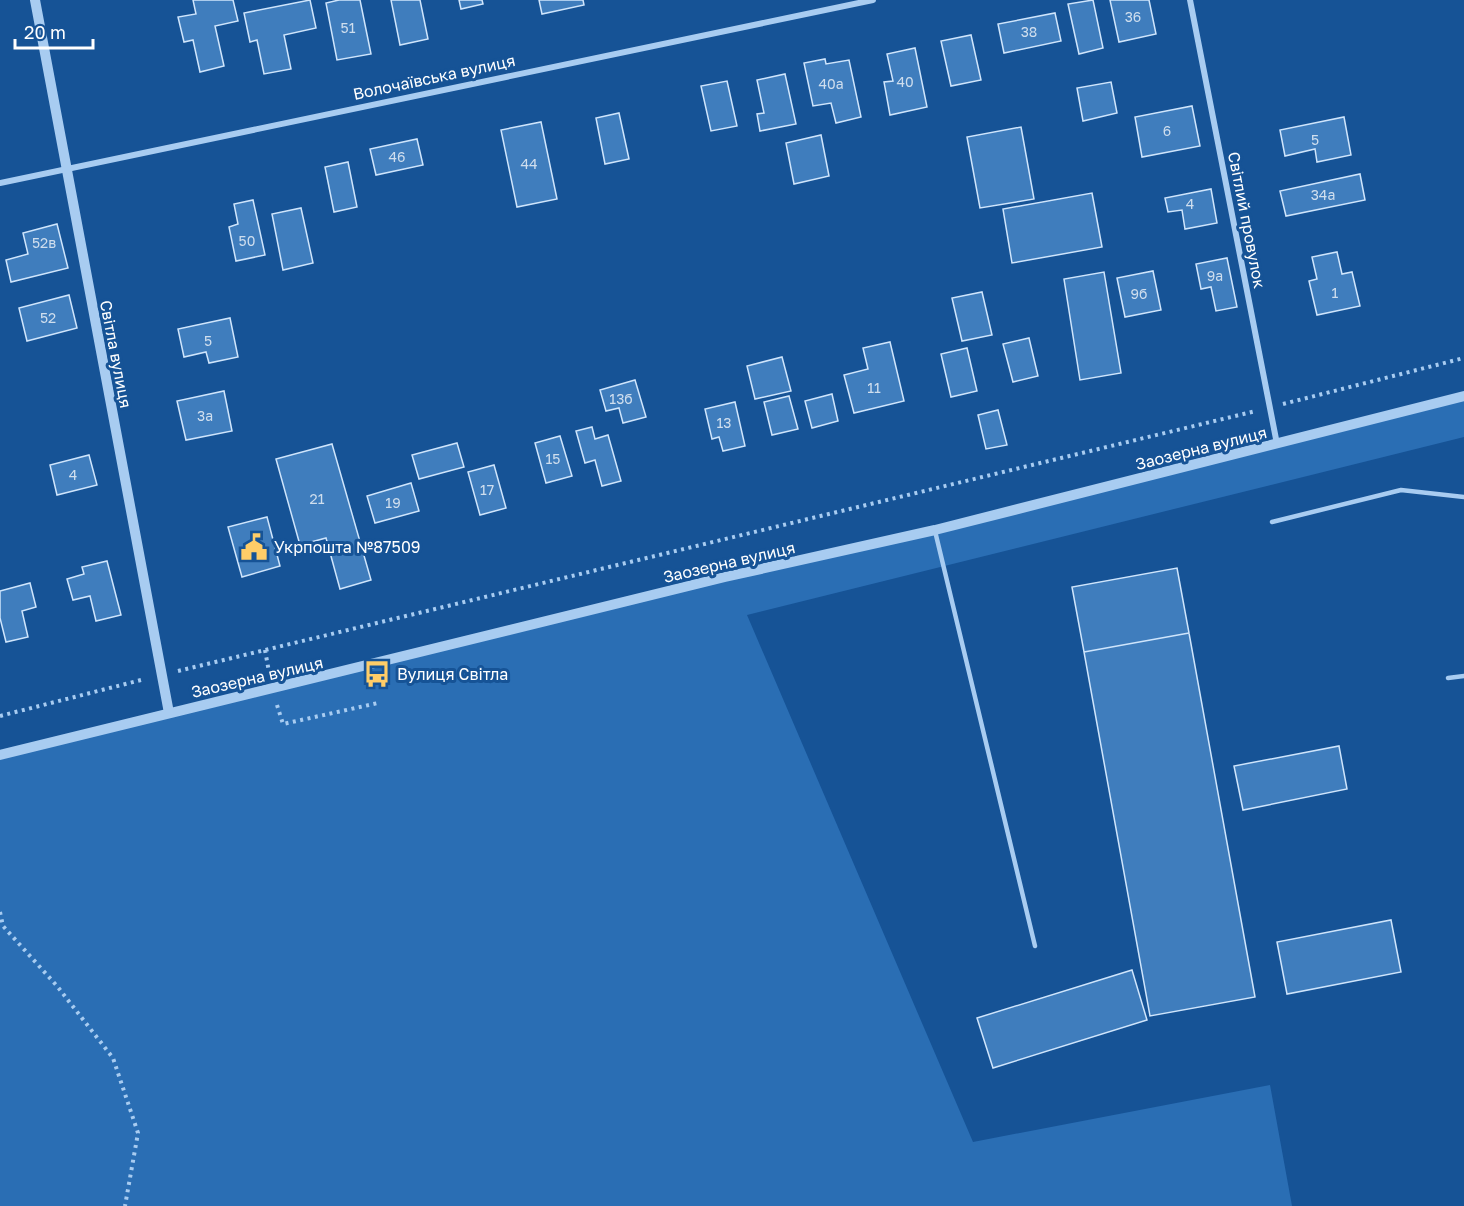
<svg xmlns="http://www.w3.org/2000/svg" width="1464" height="1206" font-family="'Golos Text',sans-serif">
<rect width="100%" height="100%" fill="#165396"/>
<path fill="#2a6eb4" d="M1464,396V437L747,615L973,1142L1270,1085L1292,1206H0V755Z"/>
<path fill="#3f7dbd" stroke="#cfe5fc" stroke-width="1.5" d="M193,0H233L238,21L215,26L224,66L200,72L193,40L184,42L178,17L196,14Z
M310,0L316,28L284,35L291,69L264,74L257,40L250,42L244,13Z
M339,0H360L371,54L337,60L326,3Z
M391,0H420L428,39L400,45Z
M459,0H482L483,4L461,9Z
M539,0H583L584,5L542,14Z
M1093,0L1103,48L1079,54L1068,4Z
M1110,0H1149L1156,34L1119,42Z
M1055,13L1061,41L1004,53L998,24Z
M971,35L981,80L951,86L941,41Z
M915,48L927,107L890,115L884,82L893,81L887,54Z
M825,59L826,64L849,60L861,117L836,123L831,103L813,106L804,63Z
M785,74L796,124L760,131L757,114L764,113L757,80Z
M727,81L737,126L711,131L701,86Z
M1111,82L1117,113L1083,121L1077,88Z
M1192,106L1200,146L1142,157L1135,117Z
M619,113L629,159L605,164L596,118Z
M1344,117L1351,155L1317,162L1315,149L1285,156L1280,130Z
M541,122L557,199L517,207L501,130Z
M1021,127L1034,199L980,208L967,137Z
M821,135L829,176L794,184L786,143Z
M417,139L423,165L376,175L370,149Z
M348,162L357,207L334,212L325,167Z
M1360,174L1365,200L1286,216L1280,191Z
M1211,189L1217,223L1185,229L1182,210L1168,212L1165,198Z
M1092,193L1102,247L1012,263L1003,209Z
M253,200L265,255L236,261L229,227L238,224L234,204Z
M301,208L313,263L283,270L272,214Z
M57,224L68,268L11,282L6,260L28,254L23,233Z
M1337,252L1342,274L1352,272L1360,306L1317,315L1309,281L1317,279L1312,257Z
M1227,258L1237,307L1216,311L1211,287L1201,289L1196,264Z
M1153,271L1161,310L1125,317L1117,278Z
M1104,272L1121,373L1080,380L1064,279Z
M982,292L992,335L962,341L952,298Z
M69,295L77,328L27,341L19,308Z
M230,318L238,357L209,363L206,352L184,357L178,329Z
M1029,338L1038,376L1013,382L1003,344Z
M890,342L904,401L854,413L844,375L868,369L863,348Z
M967,348L977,391L951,397L941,354Z
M782,357L791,391L755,399L747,366Z
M635,380L646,417L623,423L619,408L606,411L600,390Z
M224,391L232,431L186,440L177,401Z
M832,394L838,421L812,428L805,401Z
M789,396L798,429L772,435L764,402Z
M735,402L745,446L723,451L719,437L712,439L705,409Z
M998,410L1007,445L986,449L978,415Z
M592,427L595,439L608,435L621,481L602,486L595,460L585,463L576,431Z
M560,436L572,476L546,483L535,443Z
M457,443L464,467L419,479L412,455Z
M332,444L371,580L340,589L326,538L300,545L276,459Z
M89,455L97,485L57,495L50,465Z
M494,465L506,508L480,515L468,472Z
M411,483L419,511L375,523L367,496Z
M267,517L280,566L242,577L228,527Z
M107,561L121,615L96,621L90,596L73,600L67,579L84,574L82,567Z
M1177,568L1189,633L1084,652L1072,587Z
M30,583L36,607L22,611L28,637L6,642L0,618V591Z
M1189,633L1255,997L1150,1016L1084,652Z
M1339,746L1347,789L1243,810L1234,766Z
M1391,920L1401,972L1287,994L1277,942Z
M1132,970L1147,1020L993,1068L977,1018Z"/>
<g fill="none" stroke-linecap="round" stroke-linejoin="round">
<path stroke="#a8ccf1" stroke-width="4" stroke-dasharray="3 4.5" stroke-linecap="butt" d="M1283,404L1464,358
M265,650L269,672
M178,671L1256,411
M277,705L283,724L378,703
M0,716L145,679
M0,912L3,926L57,986L113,1058L138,1133L125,1206"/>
<path stroke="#a8ccf1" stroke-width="4.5" d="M1272,522L1401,490L1464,497
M935,531L1035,946
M1448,678L1464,676"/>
<path stroke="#a8ccf1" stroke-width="6" d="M1190,0L1277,444
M0,183L873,0"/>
<path stroke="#a8ccf1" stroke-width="10" d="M35,0L169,713
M0,755L725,577L935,530L1464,396"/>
</g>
<defs>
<symbol id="civic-bare" viewBox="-9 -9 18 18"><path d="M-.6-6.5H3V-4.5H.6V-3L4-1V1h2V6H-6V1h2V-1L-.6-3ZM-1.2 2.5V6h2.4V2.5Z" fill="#ffcd68" stroke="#165396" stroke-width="2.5" paint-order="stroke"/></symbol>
<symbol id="bus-bare" viewBox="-9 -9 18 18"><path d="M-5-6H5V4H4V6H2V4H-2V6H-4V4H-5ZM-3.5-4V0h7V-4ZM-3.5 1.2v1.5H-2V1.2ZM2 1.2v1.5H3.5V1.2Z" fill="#ffcd68" stroke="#165396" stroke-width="2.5" paint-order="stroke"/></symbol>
</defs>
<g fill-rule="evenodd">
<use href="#civic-bare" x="235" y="528" width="38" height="38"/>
<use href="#bus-bare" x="358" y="655" width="38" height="38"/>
</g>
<g text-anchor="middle" stroke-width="6" stroke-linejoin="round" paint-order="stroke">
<g font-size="14" fill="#cfdeee">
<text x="1133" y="22">36</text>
<text x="348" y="33">51</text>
<text x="1029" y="37">38</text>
<text x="905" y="87">40</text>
<text x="831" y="89">40а</text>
<text x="1167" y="136">6</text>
<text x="1315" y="145">5</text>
<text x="397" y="162">46</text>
<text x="529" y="169">44</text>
<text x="1323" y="200">34а</text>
<text x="1190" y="209">4</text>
<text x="247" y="246">50</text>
<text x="44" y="248">52в</text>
<text x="1215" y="281">9а</text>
<text x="1335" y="298">1</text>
<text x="1139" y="299">9б</text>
<text x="48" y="323">52</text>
<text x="208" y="346">5</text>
<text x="874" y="393">11</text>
<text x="621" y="404">13б</text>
<text x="205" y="421">3а</text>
<text x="724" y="428">13</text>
<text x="553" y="464">15</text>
<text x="73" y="480">4</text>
<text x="487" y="495">17</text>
<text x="317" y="504">21</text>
<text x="393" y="508">19</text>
</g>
<g font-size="16" fill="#fff" stroke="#165396">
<text transform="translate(434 77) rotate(-12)" y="6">Волочаївська вулиця</text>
<text transform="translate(1247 220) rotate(79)" y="6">Світлий провулок</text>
<text transform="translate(116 354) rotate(79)" y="6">Світла вулиця</text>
<text transform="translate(1201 448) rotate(-14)" y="6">Заозерна вулиця</text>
<text transform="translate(729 562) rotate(-13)" y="6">Заозерна вулиця</text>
<text transform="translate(257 677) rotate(-13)" y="6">Заозерна вулиця</text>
</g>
<g font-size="16" fill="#fff" stroke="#165396" text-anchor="start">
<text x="274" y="553">Укрпошта №87509</text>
<text x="397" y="680">Вулиця Світла</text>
</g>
</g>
<path d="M15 39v9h78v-9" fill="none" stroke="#ffffff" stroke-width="3"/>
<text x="24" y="39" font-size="18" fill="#ffffff" stroke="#165396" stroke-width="4.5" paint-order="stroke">20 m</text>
</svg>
